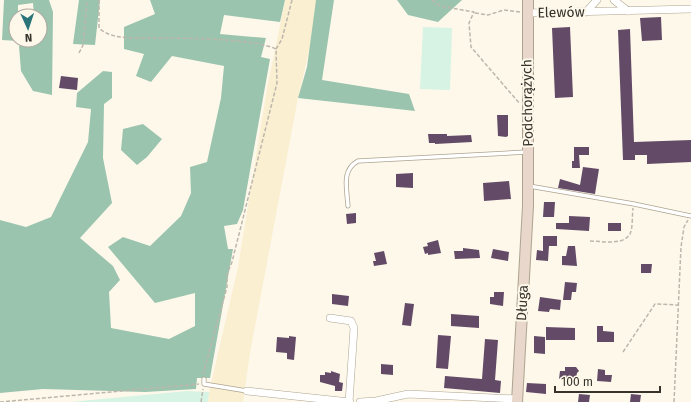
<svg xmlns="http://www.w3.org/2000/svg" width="691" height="402" font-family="'Fira Sans',sans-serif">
<rect width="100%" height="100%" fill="#fef8eb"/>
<path fill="#fbefd2" d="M285,0H321L298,98L250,353L243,402H208L209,392L238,267L267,89Z"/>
<path fill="#d6f3e3" d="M423,27L452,28L450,90L420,89Z
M187,391L209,392L208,402H70Z"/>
<path fill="#9ac4ae" d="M4,0H49L53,12L52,95L33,91L21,71L19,46L34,40H40V16H34L33,3L18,5V16H16V40L18,41L2,40Z
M79,0H100L95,45L73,44Z
M150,0H285L280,22L224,15L220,34L266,38L261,57L270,59L243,210L237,224L224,226L228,249H233L210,378H197L196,389L145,392L43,389L0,393V220L26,227L51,217L88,142L91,109L76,107L77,93L103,71L112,72V98L104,104L103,158L112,203L80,238L113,266L120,280L109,292L111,328L169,339L195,326V293L155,303L108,247L123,237L150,246L181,216L191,193L190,167L207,162L221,98L224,66L172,56L151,82L136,76L144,54L124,49V27L155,14Z
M316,0H334L322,80L409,94L415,111L298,98L307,67Z
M397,0H462L438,22L408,15Z
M143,124L162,139L147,157L137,165L121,150L123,129Z"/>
<path fill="#634b67" d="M661,17L662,40L642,41L640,18Z
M570,27L573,97L555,98L552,28Z
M630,29L634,142L691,140V162L647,164V155H635V160H623L618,30Z
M61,76L78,78L77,90L59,88Z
M497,115H508V136L506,137L498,136Z
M428,134H447V136L471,135L472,142L435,144V143H429Z
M574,147H589V155H579L580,168H572V161H574Z
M583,167L599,169L595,194L558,188L560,179L580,185Z
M413,173V188L396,187V174Z
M509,181L511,199L484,201L483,183Z
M544,202H555L554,217H543Z
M356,213V223L347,224L346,214Z
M569,216L590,217L589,231L556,229V223H569Z
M608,223H621V231H608Z
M543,236H557V246H549L548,261L536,260L537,250L543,251Z
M438,240L441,253L428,255V253L425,254L423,247L428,246L427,243Z
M568,246H575L577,266L562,265V256H566Z
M463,248L479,250L480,258L455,259L454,251H463Z
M493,249L509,252L508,261L491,258Z
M384,251L387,264L374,266L373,261H376L374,253Z
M641,264H652L651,273H641Z
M565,282L577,283L576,292H572L571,300H563Z
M494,292H504L503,306L490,304V297H494Z
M332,294L349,296L348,306L332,304Z
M540,297L561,300L560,310L550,309L549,312L538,311Z
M405,303L414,304L411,326L402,325Z
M451,314L479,316V328L451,326Z
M597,326H603V331L614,332V342H597Z
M546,327L575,328V340H546Z
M438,335L451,336L448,369L436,368Z
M289,336L296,337L294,360L287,359V353L276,352L277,337L289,338Z
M534,336L545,337V354L534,353Z
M485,339L498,340L495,380L501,381L500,393L444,388L445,376L482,379Z
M381,364L393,365V375L381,374Z
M565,367H576L579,371L577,373L576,378L559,379L560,371H565Z
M598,369L605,370V375H612L611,382L597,381Z
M331,371L340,374L339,382L343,383L342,391H335V386L320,382V375H325V372L331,373Z
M527,383L546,384V394L526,392Z
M579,394L590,395L589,402H578Z
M631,394L641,395L640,402H630Z"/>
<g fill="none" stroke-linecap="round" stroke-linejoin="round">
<defs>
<path id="lane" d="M529,186L634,204L691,216
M348,206C347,189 341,170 358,161L527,152
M204,379V384L247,391"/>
<path id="street" d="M614,0L628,11
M586,12L597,0
M528,13L691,9
M330,318L351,321L354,328L349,402
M247,391L350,402
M360,402L376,401L408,394L517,399"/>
<path id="secondary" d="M517,402L528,206V0"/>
</defs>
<use href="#lane" stroke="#aca490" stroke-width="5"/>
<use href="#street" stroke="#aca490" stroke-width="8"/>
<use href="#secondary" stroke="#aca490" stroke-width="12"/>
<path stroke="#bcb7ac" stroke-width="1.5" stroke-dasharray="4 2" stroke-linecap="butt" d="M99,0V28C112,40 135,38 152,38C180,38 253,38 276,49L277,83L232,262L227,274V287L203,374
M432,0L440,6L474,12L469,23L471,47L520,104
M475,13L488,15L504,10L520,12
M276,49L282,39L292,0
M79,53L83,45L87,0
M590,241C601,241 623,246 630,234C633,228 632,215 633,208
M623,352L655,304L678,305
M0,402L199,384
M201,402L203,389
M674,402L681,247L684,227L688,220"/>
<use href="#lane" stroke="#fff" stroke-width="3.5"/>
<use href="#street" stroke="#fff" stroke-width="7"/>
<use href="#secondary" stroke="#e8d7ca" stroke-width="10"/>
</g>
<g text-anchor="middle" stroke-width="4" stroke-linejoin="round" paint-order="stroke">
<g font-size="14" fill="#36332b" stroke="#fef8eb">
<text transform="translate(561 12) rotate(-1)" y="5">Elewów</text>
<text transform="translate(527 103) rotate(-91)" y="5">Podchorążych</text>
<text transform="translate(522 303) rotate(-87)" y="5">Długa</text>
</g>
</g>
<g transform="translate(28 28) rotate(177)"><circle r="19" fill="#fef8eb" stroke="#aea99e"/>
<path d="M0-3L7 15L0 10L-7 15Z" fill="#2b757a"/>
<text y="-6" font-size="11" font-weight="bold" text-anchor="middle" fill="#36332b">N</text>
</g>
<path d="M555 386v6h105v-6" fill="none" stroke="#36332b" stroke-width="2"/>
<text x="561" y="386" font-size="12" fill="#36332b" stroke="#fef8eb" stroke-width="3" paint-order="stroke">100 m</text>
</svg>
